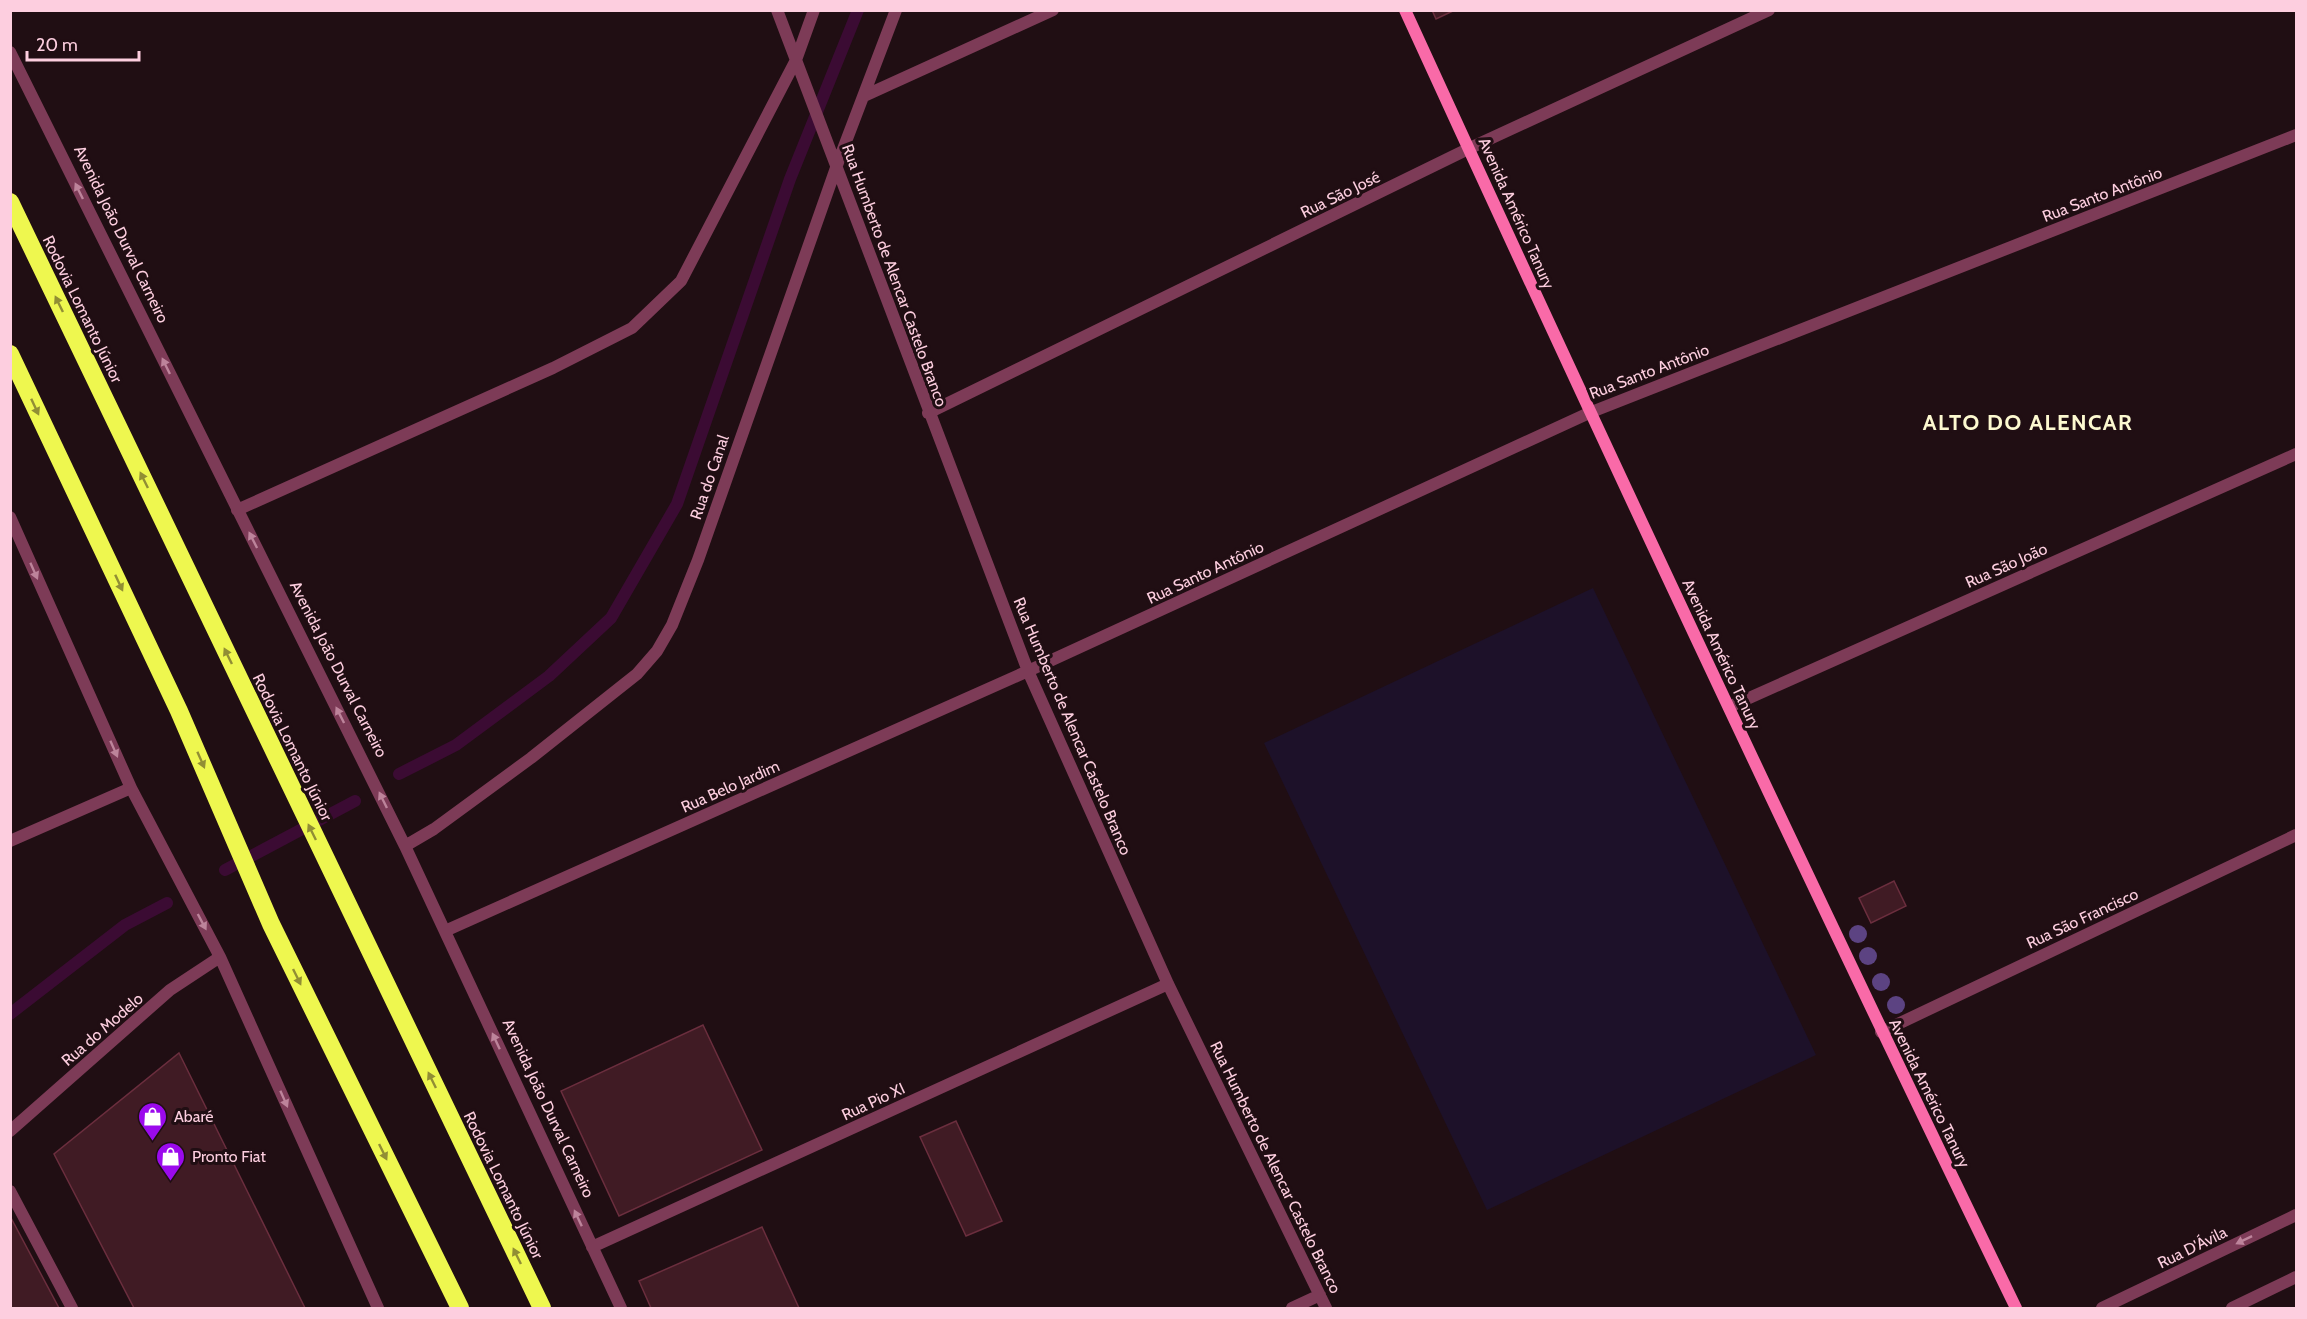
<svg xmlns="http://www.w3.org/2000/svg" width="2307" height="1319" font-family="Cabin,sans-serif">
<rect width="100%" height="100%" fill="#200e13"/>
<path fill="#1d1129" d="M1593,588L1816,1055L1487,1210L1264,743Z"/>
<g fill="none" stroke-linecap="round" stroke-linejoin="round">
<path stroke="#3b0b33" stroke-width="12" d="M399,774L456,745L549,676L611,618L677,504L790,179L858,10
M225,870L355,801
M10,1014L125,925L167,903"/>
</g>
<path fill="#401b24" stroke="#6b2e3e" stroke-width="1.5" d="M1432,10H1455L1436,19Z
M1894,881L1906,906L1871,923L1859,898Z
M703,1025L762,1150L619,1216L561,1091Z
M179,1053L305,1308H134L54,1154Z
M956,1121L1002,1221L966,1236L920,1137Z
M10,1216L59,1308H10Z
M762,1227L799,1308H651L639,1281Z"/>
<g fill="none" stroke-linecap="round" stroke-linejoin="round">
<path stroke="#7d3b57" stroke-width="12" d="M10,1191L72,1308"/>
<path stroke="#7d3b57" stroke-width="12" d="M777,10L1028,671L1168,984L1326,1308
M10,52L405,846L621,1308
M864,96L1053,10
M928,413L1470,148L1769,10
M237,510L553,368L632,328L681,281L796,60L814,10
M10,517L131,788L220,957L378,1308
M1729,707L2296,454
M10,841L131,788
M405,846L434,829L531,758L637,674L657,651L672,625L698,560L837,165L896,10
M445,931L1028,671L1589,413L2296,135
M1881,1032L2296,835
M10,1131L170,990L220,957
M592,1247L1168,984
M1292,1308L1320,1295
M2102,1308L2296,1215
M2232,1308L2296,1277"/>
<path stroke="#f96aa8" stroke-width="12" d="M1405,10C1604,445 1807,878 2016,1308"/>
<path stroke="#eef74f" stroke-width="18" d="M10,202L542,1308
M10,354L179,711L271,924L460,1308"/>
</g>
<g fill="#5c4382">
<circle cx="1858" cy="934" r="9"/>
<circle cx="1868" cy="956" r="9"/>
<circle cx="1881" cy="982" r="9"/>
<circle cx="1896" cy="1005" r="9"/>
</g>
<defs><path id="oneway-solid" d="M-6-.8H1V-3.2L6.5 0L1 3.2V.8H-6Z" transform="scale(1.5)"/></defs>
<g fill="#bd849b">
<use href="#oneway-solid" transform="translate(79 191) rotate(-116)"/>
<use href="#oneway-solid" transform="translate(166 366) rotate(-116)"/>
<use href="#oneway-solid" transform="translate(253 540) rotate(-117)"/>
<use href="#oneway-solid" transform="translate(34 571) rotate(66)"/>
<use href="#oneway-solid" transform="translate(340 715) rotate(-117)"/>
<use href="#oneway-solid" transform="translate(114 749) rotate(66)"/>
<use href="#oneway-solid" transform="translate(383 800) rotate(-116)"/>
<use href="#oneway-solid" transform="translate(202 922) rotate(62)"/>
<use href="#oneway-solid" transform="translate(496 1041) rotate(-115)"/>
<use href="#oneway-solid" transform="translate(284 1099) rotate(66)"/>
<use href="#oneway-solid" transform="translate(578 1218) rotate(-115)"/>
<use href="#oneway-solid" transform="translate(2244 1240) rotate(154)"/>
</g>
<g fill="#918e34">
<use href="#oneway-solid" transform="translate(59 304) rotate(-116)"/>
<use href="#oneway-solid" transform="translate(35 407) rotate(65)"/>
<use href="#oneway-solid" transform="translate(144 480) rotate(-116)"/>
<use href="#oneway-solid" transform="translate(119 583) rotate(65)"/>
<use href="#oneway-solid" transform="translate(228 656) rotate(-116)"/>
<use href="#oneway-solid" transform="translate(201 760) rotate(66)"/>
<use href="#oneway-solid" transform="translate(312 832) rotate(-116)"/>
<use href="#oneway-solid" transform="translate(297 977) rotate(64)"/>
<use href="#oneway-solid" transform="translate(432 1080) rotate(-116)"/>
<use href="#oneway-solid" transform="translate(383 1152) rotate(64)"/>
<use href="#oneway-solid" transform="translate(517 1256) rotate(-116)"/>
</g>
<defs>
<symbol id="shop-pin" viewBox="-11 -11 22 30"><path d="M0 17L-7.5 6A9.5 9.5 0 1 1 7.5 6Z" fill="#9b0aed" stroke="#200e13"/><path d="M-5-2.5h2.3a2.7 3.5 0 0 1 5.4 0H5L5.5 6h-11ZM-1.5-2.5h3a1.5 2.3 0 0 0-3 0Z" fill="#fff"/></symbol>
</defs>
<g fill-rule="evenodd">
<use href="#shop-pin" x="136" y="1100" width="33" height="45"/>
<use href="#shop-pin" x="154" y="1140" width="33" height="45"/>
</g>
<g text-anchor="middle" stroke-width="6" stroke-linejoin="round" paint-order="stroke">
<g font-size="16" fill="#fdcedf" stroke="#200e13">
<text transform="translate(1340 194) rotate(-26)" y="6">Rua São José</text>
<text transform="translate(2102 194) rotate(-21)" y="6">Rua Santo Antônio</text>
<text transform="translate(1517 213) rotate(66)" y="6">Avenida Américo Tanury</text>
<text transform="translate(122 234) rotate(64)" y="6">Avenida João Durval Carneiro</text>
<text transform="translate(895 275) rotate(70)" y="6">Rua Humberto de Alencar Castelo Branco</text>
<text transform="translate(83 309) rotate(64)" y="6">Rodovia Lomanto Júnior</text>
<text transform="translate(1649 371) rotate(-21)" y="6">Rua Santo Antônio</text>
<text transform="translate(709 477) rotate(-71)" y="6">Rua do Canal</text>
<text transform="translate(2006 565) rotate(-24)" y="6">Rua São João</text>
<text transform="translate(1205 572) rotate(-25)" y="6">Rua Santo Antônio</text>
<text transform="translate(1722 654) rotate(65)" y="6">Avenida Américo Tanury</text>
<text transform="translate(339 669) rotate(63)" y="6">Avenida João Durval Carneiro</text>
<text transform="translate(1073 726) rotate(67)" y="6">Rua Humberto de Alencar Castelo Branco</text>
<text transform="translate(293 747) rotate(64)" y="6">Rodovia Lomanto Júnior</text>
<text transform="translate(730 786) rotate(-24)" y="6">Rua Belo Jardim</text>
<text transform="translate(2082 918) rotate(-25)" y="6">Rua São Francisco</text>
<text transform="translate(102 1029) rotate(-41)" y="6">Rua do Modelo</text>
<text transform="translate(1930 1093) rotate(64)" y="6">Avenida Américo Tanury</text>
<text transform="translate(873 1101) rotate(-25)" y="6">Rua Pio XI</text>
<text transform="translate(549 1108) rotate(65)" y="6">Avenida João Durval Carneiro</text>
<text transform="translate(1276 1167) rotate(64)" y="6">Rua Humberto de Alencar Castelo Branco</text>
<text transform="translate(504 1185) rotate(64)" y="6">Rodovia Lomanto Júnior</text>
<text transform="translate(2192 1247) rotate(-26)" y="6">Rua D'Ávila</text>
</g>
<g font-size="16" fill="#fdcedf" stroke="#200e13" text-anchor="start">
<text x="174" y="1122">Abaré</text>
<text x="192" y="1162">Pronto Fiat</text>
</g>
<g font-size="22" font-weight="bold" letter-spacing="1.5" fill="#fdf9d0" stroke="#200e13">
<text x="2028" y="430">ALTO DO ALENCAR</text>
</g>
</g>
<rect width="2307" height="1319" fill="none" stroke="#fdcedf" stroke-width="24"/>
<path d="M27 51v9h112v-9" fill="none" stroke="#fdcedf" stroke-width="3"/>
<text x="36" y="51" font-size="18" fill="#fdcedf" stroke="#200e13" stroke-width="4.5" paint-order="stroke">20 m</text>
</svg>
